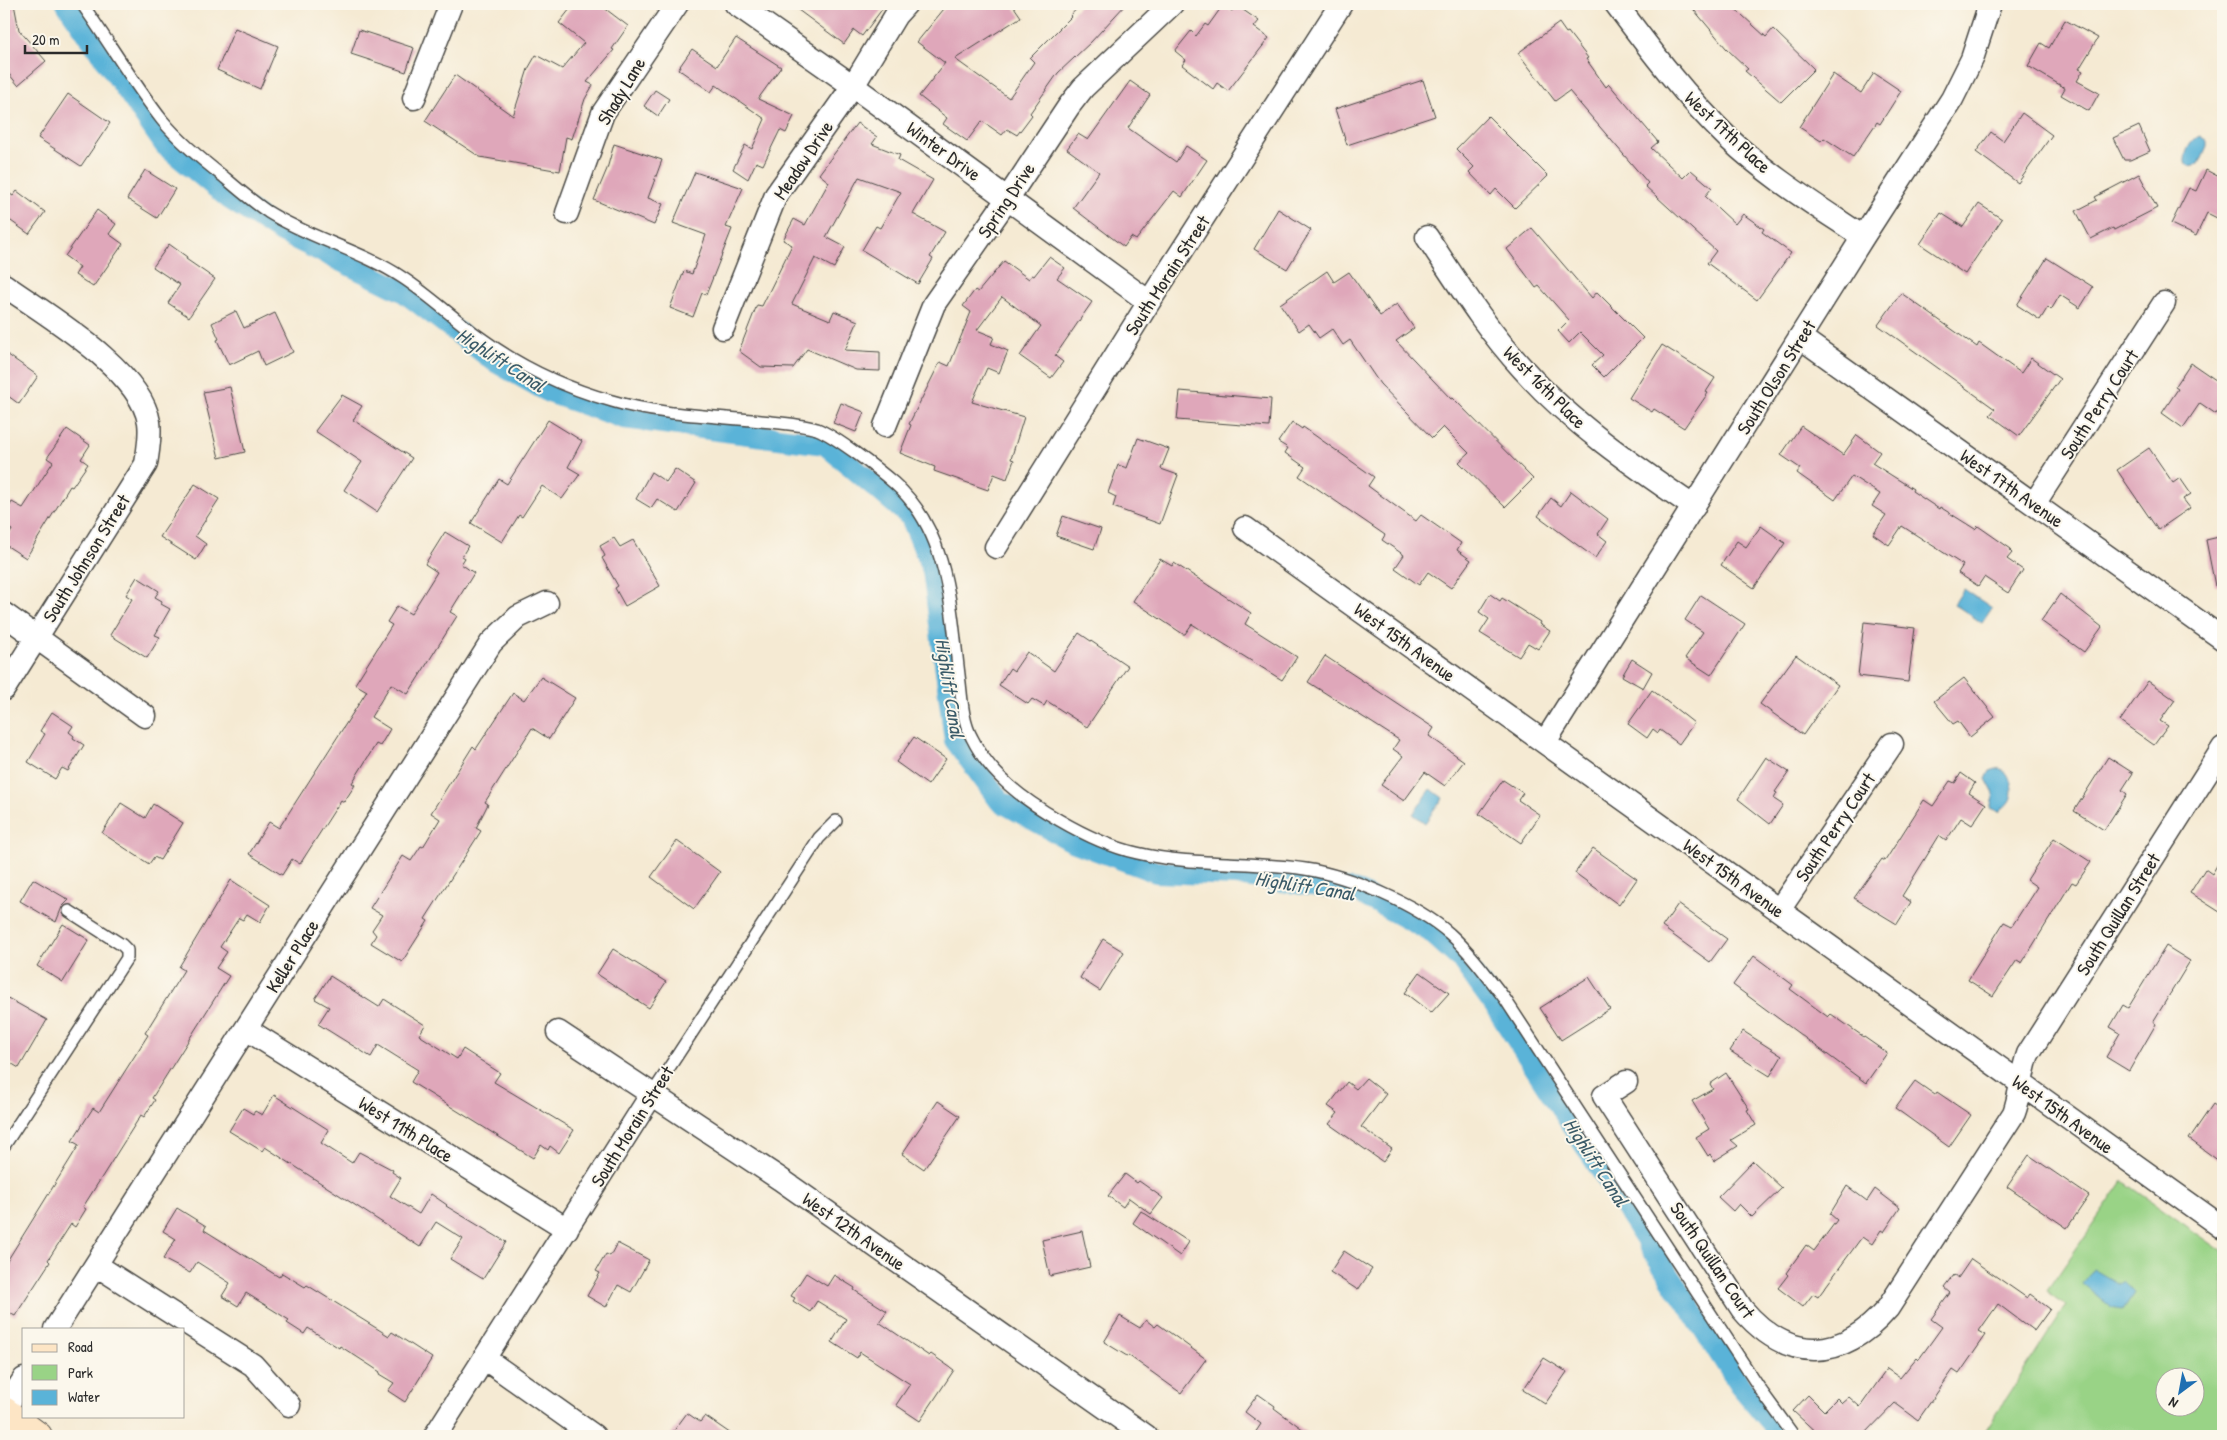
<svg xmlns="http://www.w3.org/2000/svg" width="2227" height="1440" font-family="'Patrick Hand',sans-serif">
<rect width="100%" height="100%" fill="#fbf7ec"/>
<filter id="ink" filterUnits="userSpaceOnUse"><feTurbulence type="fractalNoise" baseFrequency=".02" numOctaves="2"/><feDisplacementMap in="SourceGraphic" scale="10" xChannelSelector="R" yChannelSelector="G"/><feConvolveMatrix kernelMatrix="1 2 1 2 8 2 1 2 1" color-interpolation-filters="sRGB"/></filter>
<filter id="wash" filterUnits="userSpaceOnUse"><feTurbulence type="fractalNoise" baseFrequency=".0096" numOctaves="4" result="noise"/><feDisplacementMap in="SourceGraphic" scale="20" xChannelSelector="R" yChannelSelector="G"/><feGaussianBlur stdDeviation="1.12" result="paint"/><feColorMatrix in="noise" values="0 0 0 0 0 0 0 0 0 0 0 0 0 0 0 0 0 1.4 0 .05"/><feComposite in="paint" operator="in"/></filter>
<g filter="url(#wash)">
<rect width="100%" height="100%" fill="#f5ead3"/>
<path fill="#99d386" stroke="#627f58" fill-rule="evenodd" d="M2123,1181L2223,1252V1415L2221,1419L2223,1420V1436H1982L2066,1305L2047,1291ZM2164,1378H2194V1408H2164Z"/>
<path fill="#5ab3d8" stroke="#426f82" d="M2200,136L2207,141V146L2199,164L2190,166L2185,162C2184,153 2191,139 2200,136Z
M1964,589L1992,608L1982,623L1954,604Z
M1999,768C2010,773 2015,789 2010,800C2007,806 2002,808 1999,812L1990,808L1994,794L1986,779L1990,771Z
M1431,789L1443,798L1425,823L1413,814Z
M2093,1269L2119,1284L2123,1282L2134,1293L2123,1310L2112,1308L2083,1284Z"/>
<g fill="none" stroke-linecap="round" stroke-linejoin="round">
<path stroke="#5ab3d8" stroke-width="22" d="M67,4L165,145L230,199L280,231L403,291L496,362L549,392L624,418L825,444L911,517L933,570L955,740L1000,801L1072,841L1156,872L1237,875L1356,891L1430,931L1462,960L1494,1004L1740,1385L1783,1436"/>
</g>
<g id="blocks">
<path fill="#dfa7ba" d="M4,4H14L19,30L46,61L18,85L4,68Z
M574,4H599L628,26L612,49L614,50L587,82L593,85L585,99L572,139L566,137L560,171L480,157L425,121L455,75L513,116L528,69L536,55L562,69L584,43L559,23Z
M790,4H886L862,36L854,30L844,44Z
M948,4H1012L1021,17L955,59L1009,98L1034,62L1030,58L1071,17L1070,16L1081,4H1126L1091,42L1058,73L1030,113L1032,115L1017,135L1007,129L1002,135L982,121L967,141L943,124L947,118L919,96L945,63L917,42Z
M1689,4H1730L1766,37L1773,29L1814,69L1781,102L1745,71L1748,69L1726,48Z
M1223,5L1232,11L1236,5L1259,21L1254,27L1269,38L1228,91L1217,83L1213,89L1182,65L1186,60L1175,51L1191,31L1196,36L1205,24L1208,26Z
M2065,20L2098,38L2079,69L2083,71L2077,81L2099,93L2089,111L2061,95L2065,88L2028,66L2041,43L2049,48Z
M1559,23L1566,33L1568,32L1588,58L1586,59L1606,87L1609,84L1658,142L1651,148L1683,178L1691,170L1712,188L1705,196L1735,224L1743,214L1764,229L1762,232L1791,253L1757,300L1707,263L1716,251L1645,186L1648,183L1569,91L1555,101L1518,53Z
M235,28L278,46L260,89L217,70Z
M359,30L414,48L406,72L351,54Z
M736,38L781,67L758,99L794,116L786,133L780,130L763,165L756,162L748,179L733,169L745,145L752,149L765,119L716,85L711,92L678,69L692,49L717,66Z
M1874,73L1901,91L1880,124L1877,122L1853,157L1824,138L1821,141L1799,127L1833,74L1861,93Z
M1423,80L1435,116L1347,145L1335,109Z
M1130,81L1150,95L1128,128L1176,162L1186,146L1207,160L1182,197L1174,191L1136,240L1131,237L1124,247L1073,208L1099,172L1067,149L1078,134L1088,140Z
M655,90L669,99L658,116L644,106Z
M68,94L110,123L81,166L38,138Z
M2022,113L2052,135L2018,183L1976,152L1991,132L2003,141Z
M1488,116L1548,176L1515,208L1496,189L1491,195L1469,172L1474,167L1456,149Z
M857,123L877,137L872,144L900,155L898,160L933,180L913,214L945,232L930,257L933,259L918,284L862,250L876,226L880,228L901,192L859,177L826,237L845,247L834,268L815,258L792,304L830,320L834,311L858,321L845,350L880,352V371L856,370L807,349L793,368L761,367L739,351L757,305L762,306L792,245L783,240L794,219L805,225L829,182L819,174Z
M2139,126L2150,151L2130,160H2124L2113,138Z
M614,144L662,160L648,198L663,204L654,225L594,200L607,169Z
M145,170L175,189L157,218L127,199Z
M2206,170L2223,179V221L2207,213L2196,236L2171,224L2189,188L2196,191Z
M695,172L743,188L726,227L732,229L706,295L702,293L693,317L670,308L684,271L692,274L706,235L673,223Z
M2139,174L2157,208L2114,230L2113,228L2091,239L2076,211L2097,200L2095,197Z
M4,190L13,196L17,191L45,212L29,234L4,216Z
M1979,204L2002,219L1965,274L1920,244L1941,213L1963,227Z
M1278,209L1311,230L1287,269L1254,249Z
M97,210L116,224L109,234L123,244L93,287L75,275L80,267L65,256Z
M1532,228L1592,298L1597,292L1643,338L1604,377L1592,365L1603,355L1580,332L1569,343L1558,331L1569,320L1539,286L1536,288L1507,249Z
M169,244L187,257L186,259L215,279L189,317L168,303L180,285L153,267Z
M1049,257L1065,268L1057,278L1092,302L1055,356L1063,362L1051,378L1020,356L1041,326L1002,297L977,330L994,337L991,344L1008,351L999,373L987,368L972,402L1024,417L1011,459L1014,460L1007,479L994,474L988,490L934,471L935,467L900,453L911,425L909,424L940,362L949,366L971,312L963,306L975,290L978,292L1004,261L1029,279L1032,275L1034,276Z
M2047,258L2093,287L2080,308L2060,295L2051,310L2048,307L2040,320L2017,305Z
M1327,271L1334,282L1349,272L1380,316L1397,304L1414,328L1396,341L1451,399L1453,398L1533,479L1505,507L1459,462L1469,453L1443,427L1432,438L1380,384L1350,340L1343,345L1332,329L1319,338L1309,324L1299,331L1280,304Z
M1901,293L1977,347L1979,343L2021,373L2031,358L2060,379L2019,436L1990,415L1995,409L1878,325Z
M236,311L244,328L275,313L293,352L264,366L258,351L229,365L217,340L219,339L212,323Z
M1662,345L1715,378L1706,392L1708,393L1684,428L1654,409L1652,412L1629,398Z
M4,352L38,376L19,404L4,393Z
M2191,363L2223,385V403L2216,414L2200,403L2183,428L2162,413L2178,389L2175,387Z
M230,387L245,452L219,458L203,392Z
M1180,391L1271,399L1269,427L1177,420Z
M342,395L362,406L353,420L412,458L377,512L344,490L362,462L315,431Z
M841,403L864,412L856,432L833,423Z
M548,420L582,441L568,467L580,474L562,499L542,486L522,517L519,515L502,542L471,523L499,479L507,484Z
M1292,422L1302,429L1303,427L1374,477L1368,486L1383,497L1416,521L1421,515L1461,543L1457,550L1471,560L1451,588L1428,572L1419,585L1395,568L1404,555L1382,540L1385,535L1299,476L1305,467L1285,453L1288,448L1278,442Z
M1801,426L1843,455L1857,435L1880,452L1872,463L1913,489L1912,491L1939,509L1940,507L1975,529L1978,526L2011,549L2010,551L2012,553L2007,559L2023,570L2008,593L1984,577L1978,586L1958,573L1963,565L1902,526L1889,545L1873,534L1886,515L1872,506L1880,494L1852,476L1835,500L1797,473L1800,468L1781,455Z
M67,429L90,445L81,459L88,464L72,487L70,486L26,558L4,544L12,530L4,525V516L12,502L23,508L53,462L47,458Z
M1138,438L1169,449L1161,469L1178,475L1160,524L1113,507L1116,497L1108,493L1118,465L1127,468Z
M2149,448L2173,483L2180,478L2191,494L2183,499L2190,508L2158,530L2117,470Z
M675,469L696,483L678,512L657,499L651,508L636,499L651,472L666,482Z
M195,484L219,499L195,536L206,544L196,560L160,537Z
M1571,491L1608,519L1598,534L1607,541L1595,558L1538,516L1551,498L1561,506Z
M1063,516L1101,529L1094,549L1056,536Z
M1761,526L1785,543L1754,588L1721,565L1737,541L1746,547Z
M445,532L468,546L462,556L465,558L461,564L474,573L450,612L457,616L408,694L391,684L371,717L390,729L380,746L376,744L352,783L355,785L344,802L341,800L300,864L292,859L282,875L249,854L269,822L279,828L367,691L355,684L392,625L387,622L397,606L411,614L437,572L425,564Z
M2223,536V585L2215,586L2206,540Z
M614,538L620,547L633,540L660,586L625,606L615,588L618,586L602,558L605,556L600,546Z
M1160,559L1172,566L1174,563L1251,613L1245,624L1297,657L1282,680L1192,624L1185,634H1183L1133,601Z
M137,577L159,591L155,597L162,601L161,604L170,609L155,635L160,637L147,658L110,635L132,599L126,595Z
M1490,594L1500,601L1502,598L1540,622L1539,624L1550,631L1538,649L1528,643L1519,657L1480,633L1489,619L1479,612Z
M2060,594L2102,627L2084,652L2041,621Z
M1701,595L1745,624L1711,675L1685,658L1703,632L1685,620Z
M1864,622L1915,628L1908,682L1858,676Z
M1079,633L1128,666L1087,727L1047,701L1044,706L1032,699L1028,704L999,685L1010,668L1014,671L1027,652L1054,671Z
M1796,655L1838,685L1803,735L1760,704Z
M1325,656L1434,728L1429,736L1464,761L1445,786L1425,772L1404,801L1381,785L1403,756L1393,749L1399,740L1308,682Z
M1632,659L1652,672L1643,688L1622,676Z
M541,677L575,698L549,739L532,728L485,802L488,804L476,828L481,831L425,919L428,921L402,962L371,943L376,935L372,930L382,915L370,908L403,856L411,861L421,846L423,847L440,819L431,813L473,746L476,749L513,693L524,700Z
M1964,678L1995,717L1970,737L1958,721L1953,724L1934,701Z
M2148,681L2175,700L2160,721L2168,726L2154,745L2120,721Z
M1652,690L1694,723L1679,744L1660,730L1658,733L1653,729L1647,738L1628,724Z
M52,712L73,726L69,732L74,736L73,738L84,745L68,771L62,768L55,779L28,762L45,734L40,731Z
M914,737L946,759L928,785L896,762Z
M1766,757L1789,772L1775,792L1777,793L1774,799L1783,805L1770,824L1738,799Z
M2108,757L2133,773L2122,790L2127,794L2104,830L2074,811Z
M1961,773L1975,783L1969,793L1986,804L1972,825L1961,818L1946,841L1939,836L1902,896L1911,902L1897,924L1854,898L1882,859L1885,861L1924,800L1933,806L1950,781L1955,783Z
M1503,780L1523,793L1518,800L1540,815L1521,843L1479,814Z
M121,803L145,818L153,804L183,823L160,860L154,857L149,864L102,833Z
M2054,838L2091,862L2076,884L2072,882L2022,963L2017,960L1993,996L1968,980L2004,922L2012,926L2037,887L2027,880Z
M677,841L720,872L694,909L651,877Z
M1593,848L1637,879L1619,905L1575,873Z
M2223,855V914L2190,893L2205,869L2212,874Z
M33,879L69,900L62,907L56,922L20,901Z
M231,880L270,905L260,922L247,914L243,920L239,918L220,947L227,952L216,968L229,976L152,1098L155,1100L144,1117L141,1115L83,1207L86,1209L75,1227L71,1224L48,1260L50,1262L15,1316L4,1310V1266L79,1145L72,1141L93,1108L99,1112L148,1035L145,1033L184,970L179,967Z
M1678,904L1727,939L1710,962L1662,927Z
M63,924L89,940L63,982L37,966Z
M1103,939L1124,952L1100,991L1080,978Z
M2166,946L2190,961L2153,1022L2156,1024L2129,1071L2106,1057L2120,1033L2110,1027L2123,1005L2128,1008Z
M613,949L666,982L649,1008L597,974Z
M1754,956L1793,985L1790,989L1828,1017L1831,1014L1887,1053L1866,1083L1733,985Z
M1420,972L1449,993L1431,1013L1405,993Z
M330,976L379,1007L384,999L425,1025L419,1035L457,1059L463,1049L500,1073L494,1082L574,1130L559,1153L550,1146L548,1150L541,1145L533,1158L411,1082L418,1070L378,1045L371,1057L318,1024L329,1007L315,999Z
M1589,977L1610,1009L1561,1040L1540,1008Z
M4,996L47,1020L19,1068L4,1059Z
M1743,1031L1782,1056L1770,1076L1730,1051Z
M1726,1073L1749,1109L1747,1110L1756,1125L1731,1140L1738,1146L1714,1161L1710,1154L1708,1156L1696,1137L1709,1129L1692,1101L1713,1089L1710,1084Z
M1366,1078L1386,1094L1361,1127L1392,1149L1383,1162L1329,1124L1338,1113L1328,1106L1347,1082L1356,1089Z
M1915,1081L1935,1095L1937,1092L1971,1115L1949,1147L1895,1108Z
M274,1095L329,1130L321,1143L352,1163L359,1152L393,1170L392,1172L401,1178L390,1196L419,1214L431,1194L447,1205L446,1206L506,1242L483,1279L450,1259L463,1239L436,1222L420,1247L265,1147L262,1151L229,1131L243,1108L253,1114L255,1111L262,1115Z
M938,1101L960,1116L924,1169L902,1154Z
M2213,1104L2223,1111V1164L2189,1139Z
M2029,1155L2089,1196L2067,1228L2007,1187Z
M1753,1161L1782,1188L1752,1217L1739,1204L1733,1211L1718,1197Z
M1125,1174L1137,1183L1139,1181L1163,1198L1151,1214L1129,1198L1123,1207L1108,1196Z
M1847,1186L1867,1201L1875,1189L1900,1208L1884,1232L1881,1230L1872,1244L1862,1237L1818,1297L1813,1294L1803,1307L1778,1288L1788,1275L1786,1273L1806,1245L1814,1251L1837,1220L1830,1214Z
M177,1208L206,1226L204,1230L279,1277L282,1273L305,1287L307,1285L389,1336L392,1332L432,1358L405,1402L388,1391L394,1383L379,1374L380,1372L371,1366L340,1346L339,1348L308,1328L304,1334L287,1323L289,1320L246,1293L238,1306L222,1296L230,1283L197,1262L190,1273L163,1259L176,1239L163,1231Z
M1141,1211L1189,1242L1180,1256L1133,1223Z
M1082,1231L1090,1267L1050,1276L1042,1240Z
M617,1243L649,1260L631,1292L618,1285L606,1307L587,1296L600,1273L596,1271L606,1254L610,1256Z
M1344,1251L1372,1269L1358,1290L1330,1272Z
M1971,1259L2027,1298L2030,1294L2050,1309L2034,1331L1998,1304L1979,1331L1986,1335L1959,1374L1953,1370L1918,1420L1895,1403L1863,1436H1820L1793,1411L1808,1395L1824,1411L1837,1398L1842,1403L1849,1397L1860,1407L1887,1369L1900,1378L1917,1357L1919,1359L1942,1327L1931,1319L1950,1293L1944,1288L1954,1275L1958,1278Z
M806,1273L827,1286L834,1275L855,1288L854,1290L887,1311L879,1322L929,1356L931,1354L954,1370L920,1421L896,1405L910,1384L860,1352L857,1358L832,1342L846,1319L817,1301L810,1312L793,1301L795,1298L791,1296Z
M1120,1316L1140,1328L1146,1320L1155,1327L1158,1324L1206,1359L1181,1393L1128,1355L1127,1356L1104,1342Z
M1544,1358L1567,1372L1545,1404L1523,1390Z
M1258,1394L1275,1406L1274,1408L1312,1436H1253L1261,1424L1245,1412Z
M687,1413L700,1422L705,1416L734,1436H670Z"/>
</g>
</g>
<g filter="url(#ink)">
<use href="#blocks" fill-opacity="0" stroke="#494844" stroke-width="1"/>
<g fill="none" stroke-linecap="round" stroke-linejoin="round">
<defs>
<path id="lane" d="M82,4C109,42 133,83 162,120C180,142 202,160 224,177C238,189 253,202 268,212C311,239 361,250 403,278C429,295 452,317 478,336C517,365 565,388 612,401C658,415 713,416 761,421C779,423 799,424 817,429C835,436 878,469 894,483C951,533 951,614 960,683C962,701 963,722 972,738C990,775 1024,800 1059,820C1083,834 1110,847 1137,853C1192,866 1250,861 1305,869C1350,876 1416,904 1450,934C1471,953 1488,977 1505,999L1762,1392L1794,1436
M652,1094L819,838L836,821
M4,1146L127,958V950L122,945L69,911"/>
<path id="street" d="M736,4L853,86L1149,302
M1616,4C1651,51 1686,97 1728,138C1768,176 1817,206 1863,237
M414,98L451,4
M567,213L603,113L677,4
M1427,237C1457,282 1486,329 1523,369C1572,424 1634,466 1694,507
M4,285C46,315 140,369 149,422C151,436 148,450 146,464L4,689
M723,328L776,195L853,86L896,15L906,4
M1801,338L2223,639
M885,426L934,304L1008,198L1069,106L1083,88L1172,4
M2034,504L2164,303
M1245,528L2223,1228
M996,547L1149,302L1341,4
M4,614L145,716
M1545,742L1863,237L1952,99L1972,59L1990,4
M1779,910L1892,744
M246,1029L567,1229
M558,1032L780,1179L1146,1436
M1626,1082L1604,1096L1742,1309C1789,1364 1842,1361 1888,1308L2014,1113C2021,1094 2021,1073 2028,1054L2223,748
M96,1265L253,1365L289,1405
M55,1329L491,643L518,617L547,603
M484,1358L594,1436
M4,1410L24,1379
M435,1436L652,1094"/>
<path id="secondary" d="M4,1411L38,1436"/>
</defs>
<use href="#lane" stroke="#494844" stroke-width="14"/>
<use href="#street" stroke="#494844" stroke-width="25"/>
<use href="#secondary" stroke="#494844" stroke-width="30"/>
<use href="#lane" stroke="#fff" stroke-width="11"/>
<use href="#street" stroke="#fff" stroke-width="22"/>
<use href="#secondary" stroke="#fde5c5" stroke-width="28"/>
</g>
</g>
<g text-anchor="middle" stroke-width="4" stroke-linejoin="round" paint-order="stroke">
<g font-size="19" fill="#2b2b2b" stroke="#fbf7ec">
<text transform="translate(621 91) rotate(-59)" y="7">Shady Lane</text>
<text transform="translate(1728 132) rotate(43)" y="7">West 17th Place</text>
<text transform="translate(944 151) rotate(36)" y="7">Winter Drive</text>
<text transform="translate(803 160) rotate(-56)" y="7">Meadow Drive</text>
<text transform="translate(1006 200) rotate(-56)" y="7">Spring Drive</text>
<text transform="translate(1167 275) rotate(-57)" y="7">South Morain Street</text>
<text transform="translate(1776 377) rotate(-58)" y="7">South Olson Street</text>
<text transform="translate(1545 387) rotate(45)" y="7">West 16th Place</text>
<text transform="translate(2099 404) rotate(-57)" y="7">South Perry Court</text>
<text transform="translate(2012 488) rotate(35)" y="7">West 17th Avenue</text>
<text transform="translate(86 558) rotate(-58)" y="7">South Johnson Street</text>
<text transform="translate(1405 642) rotate(36)" y="7">West 15th Avenue</text>
<text transform="translate(1835 827) rotate(-56)" y="7">South Perry Court</text>
<text transform="translate(1734 878) rotate(36)" y="7">West 15th Avenue</text>
<text transform="translate(2118 914) rotate(-58)" y="7">South Quillan Street</text>
<text transform="translate(292 956) rotate(-58)" y="7">Keller Place</text>
<text transform="translate(2063 1114) rotate(36)" y="7">West 15th Avenue</text>
<text transform="translate(632 1126) rotate(-58)" y="7">South Morain Street</text>
<text transform="translate(406 1129) rotate(32)" y="7">West 11th Place</text>
<text transform="translate(854 1231) rotate(35)" y="7">West 12th Avenue</text>
<text transform="translate(1713 1260) rotate(56)" y="7">South Quillan Court</text>
</g>
<g font-size="20" font-style="italic" fill="#3b5b68" stroke="#fbf7ec">
<text transform="translate(501 360) rotate(33)" y="7">Highlift Canal</text>
<text transform="translate(950 688) rotate(81)" y="7">Highlift Canal</text>
<text transform="translate(1305 886) rotate(9)" y="7">Highlift Canal</text>
<text transform="translate(1596 1162) rotate(57)" y="7">Highlift Canal</text>
</g>
</g>
<rect width="2227" height="1440" fill="none" stroke="#fbf7ec" stroke-width="20"/>
<rect x="22" y="1328" width="162" height="90" fill="#fbf7ec" stroke="#a8a59f"/>
<rect x="32" y="1344" width="25" height="8" fill="#fde5c5" stroke="#a8a59f"/>
<text x="68" y="1352" font-size="15" fill="#2b2b2b">Road</text>
<rect x="32" y="1365" width="25" height="15" fill="#99d386" stroke="#a8a59f"/>
<text x="68" y="1378" font-size="15" fill="#2b2b2b">Park</text>
<rect x="32" y="1390" width="25" height="15" fill="#5ab3d8" stroke="#a8a59f"/>
<text x="68" y="1402" font-size="15" fill="#2b2b2b">Water</text>
<g transform="translate(2180 1392) rotate(212)"><circle r="24" fill="#fbf7ec" stroke="#a8a59f"/>
<path d="M0-4L9 19L0 12L-9 19Z" fill="#1f6fb2"/>
<text y="-8" font-size="14" font-weight="bold" text-anchor="middle" fill="#2b2b2b">N</text>
</g>
<path d="M25 45v8h62v-8" fill="none" stroke="#2b2b2b" stroke-width="2.5"/>
<text x="32" y="45" font-size="15" fill="#2b2b2b" stroke="#fbf7ec" stroke-width="4" paint-order="stroke">20 m</text>
</svg>
